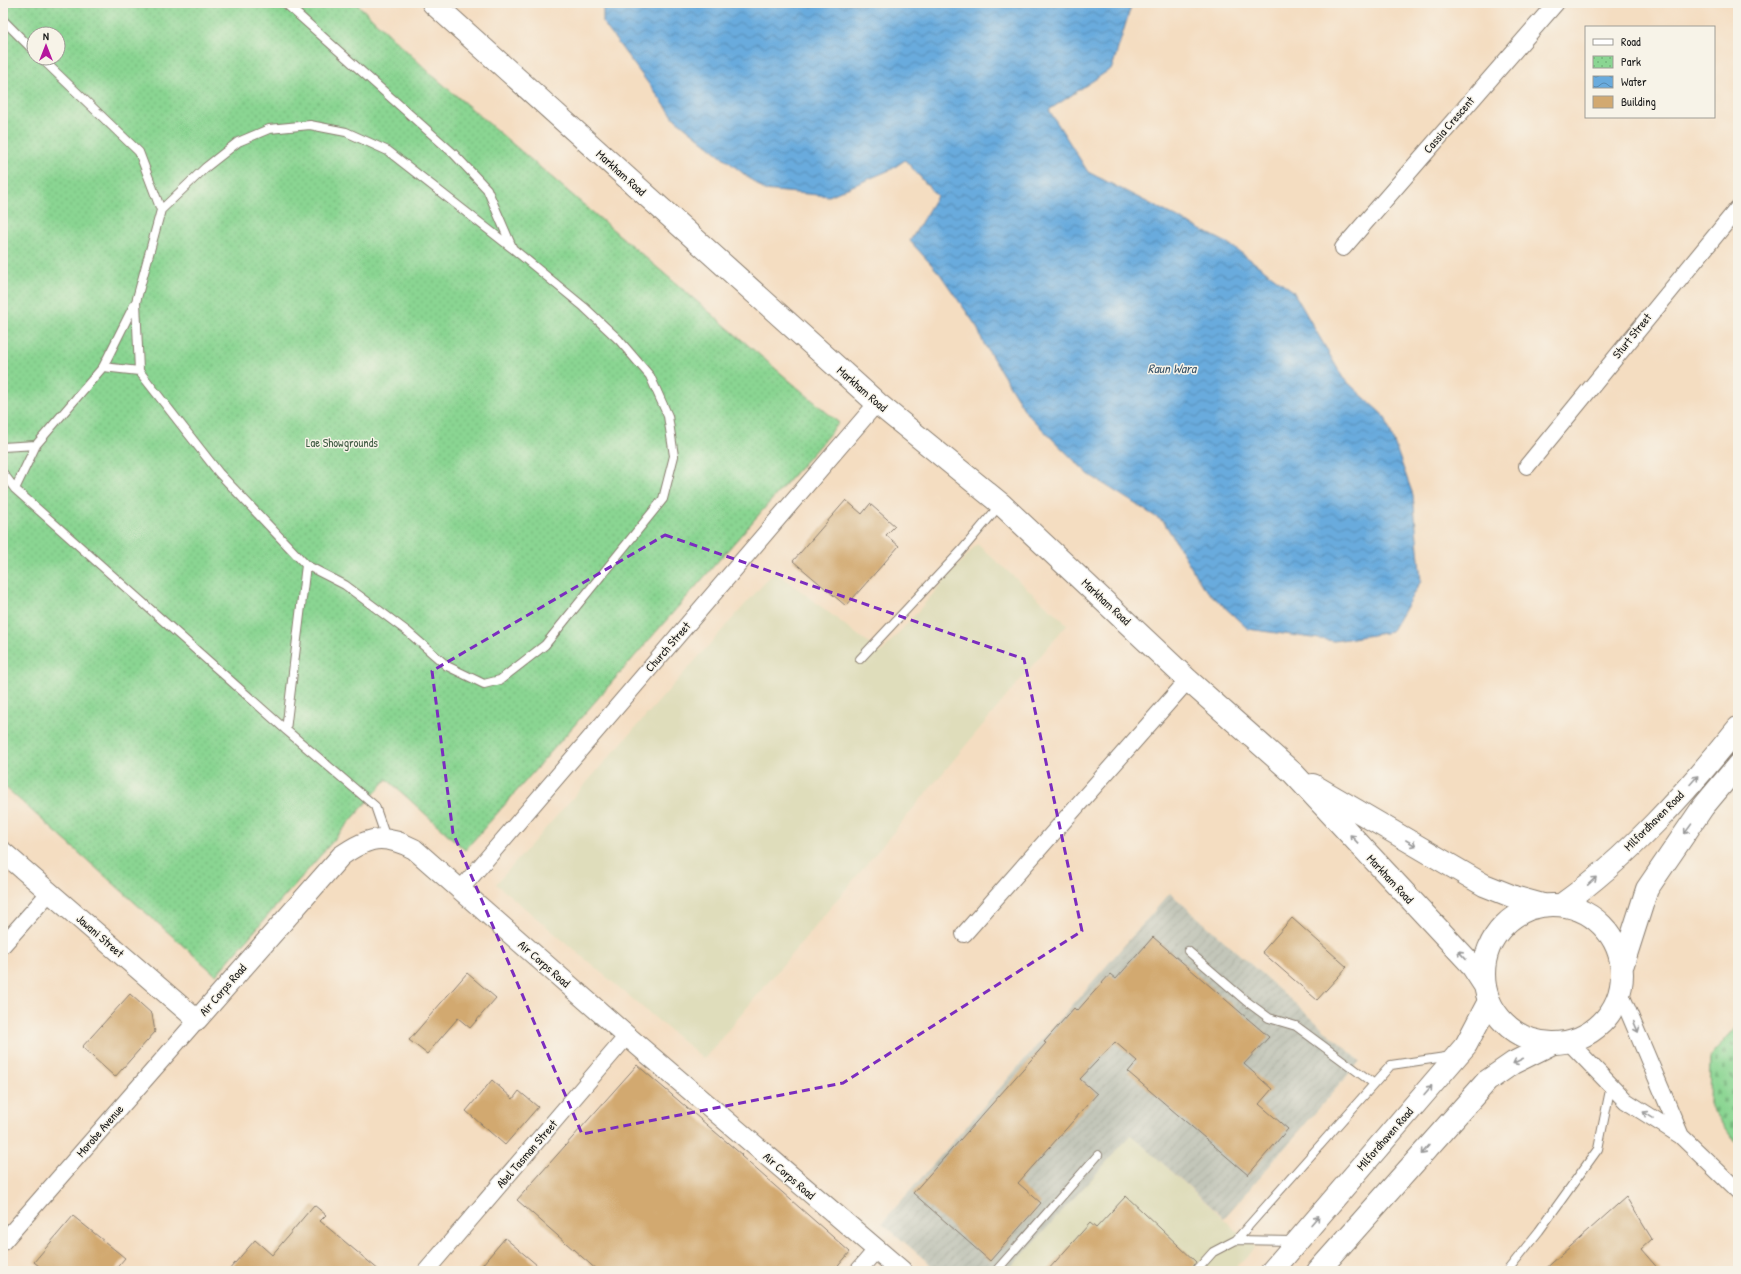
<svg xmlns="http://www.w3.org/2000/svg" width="1741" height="1274" font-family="'Patrick Hand',sans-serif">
<defs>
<pattern id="industrial-furrows" width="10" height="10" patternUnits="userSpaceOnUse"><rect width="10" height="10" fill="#c3c6b9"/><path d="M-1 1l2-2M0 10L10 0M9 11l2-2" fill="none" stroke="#a7aa9e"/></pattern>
<pattern id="cemetery-stones" width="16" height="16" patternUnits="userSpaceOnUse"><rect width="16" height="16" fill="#8ad592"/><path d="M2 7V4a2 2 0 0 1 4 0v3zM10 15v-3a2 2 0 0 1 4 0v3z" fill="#76b67d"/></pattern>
<pattern id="park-dots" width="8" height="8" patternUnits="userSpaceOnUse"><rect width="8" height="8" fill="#8ad592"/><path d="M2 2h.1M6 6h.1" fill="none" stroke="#76b67d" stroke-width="1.8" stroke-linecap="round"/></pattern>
<pattern id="water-waves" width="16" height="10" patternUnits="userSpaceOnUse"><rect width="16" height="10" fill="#69abdd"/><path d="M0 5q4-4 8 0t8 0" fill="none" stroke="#568ab2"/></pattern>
</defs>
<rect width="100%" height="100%" fill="#f7f3e8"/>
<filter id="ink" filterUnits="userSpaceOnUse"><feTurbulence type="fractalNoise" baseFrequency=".025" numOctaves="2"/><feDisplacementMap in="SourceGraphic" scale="8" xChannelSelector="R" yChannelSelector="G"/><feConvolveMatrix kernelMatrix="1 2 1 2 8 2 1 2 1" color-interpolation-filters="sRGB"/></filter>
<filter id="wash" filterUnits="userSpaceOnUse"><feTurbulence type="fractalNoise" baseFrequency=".012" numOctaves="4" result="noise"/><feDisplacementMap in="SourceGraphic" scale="16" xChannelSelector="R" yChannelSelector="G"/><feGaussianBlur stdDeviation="0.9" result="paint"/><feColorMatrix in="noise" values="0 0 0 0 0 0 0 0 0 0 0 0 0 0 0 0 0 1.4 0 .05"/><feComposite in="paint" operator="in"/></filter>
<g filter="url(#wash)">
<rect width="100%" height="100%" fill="#f4ddc1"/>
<path fill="#dfddbb" d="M977,544L1067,624L704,1059L496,884L775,571L881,653Z
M1131,1135L1255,1247L1233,1271H1008Z"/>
<path fill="url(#industrial-furrows)" d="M1170,893L1360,1061L1224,1218L1131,1135L1008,1271H938L882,1223Z"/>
<path fill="url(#cemetery-stones)" stroke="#537857" d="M1738,1025V1146L1709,1103L1710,1057Z"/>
<path fill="url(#park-dots)" stroke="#537857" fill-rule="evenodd" d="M3,3H356L432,75L839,423L465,850L387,779L216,975L3,785ZM34,34H58V58H34Z"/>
<path fill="url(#water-waves)" stroke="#42647c" d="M603,3H1132L1112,68L1049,110L1088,172L1229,244L1293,291L1343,378L1385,417L1413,495L1421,581L1391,632L1334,641L1248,629L1203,587L1164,522L1088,474L1027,414L983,342L977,327L940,274L910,241L937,196L905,160L892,169L829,196L764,190L675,119L603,23Z"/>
<g id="blocks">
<path fill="#d2a970" d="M846,500L862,514L870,504L895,526L886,535L899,546L846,606L793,561Z
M1292,918L1347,967L1317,1000L1262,952Z
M1153,937L1269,1037L1244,1064L1272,1089L1259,1104L1288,1129L1248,1175L1128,1072L1137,1061L1115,1042L1080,1079L1097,1094L1018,1183L1041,1203L990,1261L913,1193L1046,1043L1044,1042L1074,1008L1077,1011L1110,974L1116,979Z
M467,973L496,998L470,1028L458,1018L427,1054L409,1040Z
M130,994L152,1014L155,1032L115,1077L82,1047Z
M637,1065L742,1155L741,1156L850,1252L834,1271H598L517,1200Z
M492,1080L513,1099L519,1091L538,1107L505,1145L466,1111Z
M1126,1196L1196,1262L1191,1271H1047L1090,1223L1096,1228Z
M1626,1197L1652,1239L1641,1249L1660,1271H1543Z
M314,1205L326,1215L320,1221L380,1271H228L255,1240L272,1255Z
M73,1216L125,1258L114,1271H45L34,1262Z
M505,1238L544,1271H477Z"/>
</g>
</g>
<g filter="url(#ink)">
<use href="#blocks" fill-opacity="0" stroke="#887c6e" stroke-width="1"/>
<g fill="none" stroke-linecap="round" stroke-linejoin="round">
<defs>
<path id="service" d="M285,3L454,154L487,189L512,247
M3,20L34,51
M41,58L139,152L161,210L136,302L139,371L219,473L306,565L286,730
M161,210L205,168L238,142L269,129L310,125L346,132L388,151L512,248L584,307L619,340L650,376L668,416L674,456L663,499L545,645L500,680L484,684L447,666L408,632L345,585L306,565
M103,367L139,371
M3,447L36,445
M3,473L15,489L286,730L375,806L386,838
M15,489L36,445L103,367L135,303
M860,659L962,550L1000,505
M1188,951L1246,1001L1269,1018L1296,1026L1373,1083
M1236,1240L1391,1065L1452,1056
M996,1271L1098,1155
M1196,1271L1213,1252L1236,1240L1293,1241
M1507,1271L1539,1231L1598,1149L1611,1085"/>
<path id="minor" d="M1343,248L1556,3
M1527,466L1738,208
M460,890L877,403
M964,934L1188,680
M3,945L49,893
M1620,992L1681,1136
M1568,1041L1626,1101L1681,1136L1738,1191
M3,1242L197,1020
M426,1271L627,1036
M858,1271L876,1250"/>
<path id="tertiary" d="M3,852L197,1020L341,856C368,837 383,833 414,849L627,1036L902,1271"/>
<path id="secondary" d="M1272,1271L1466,1045L1489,1001
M1318,1271L1487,1081L1513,1063L1553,1043"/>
<path id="primary" d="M433,3L877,403L1001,504L1188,680L1293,773L1470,963L1485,986
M1313,785L1484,885L1514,897L1543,905
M1484 974a69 69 0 1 1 138 0a69 69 0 1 1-138 0Z
M1561,905C1628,858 1687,791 1738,728
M1623,964L1647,889L1703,807L1738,765"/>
</defs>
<use href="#service" stroke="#887c6e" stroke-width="10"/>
<use href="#minor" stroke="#887c6e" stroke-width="18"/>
<use href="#tertiary" stroke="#887c6e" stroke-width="22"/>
<use href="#secondary" stroke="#887c6e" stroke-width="24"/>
<use href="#primary" stroke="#887c6e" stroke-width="24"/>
<use href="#service" stroke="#fff" stroke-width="8"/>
<use href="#minor" stroke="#fff" stroke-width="16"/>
<use href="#tertiary" stroke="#fff" stroke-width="20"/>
<use href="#secondary" stroke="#fff" stroke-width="22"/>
<use href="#primary" stroke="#fff" stroke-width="22"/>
</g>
<defs><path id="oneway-shaft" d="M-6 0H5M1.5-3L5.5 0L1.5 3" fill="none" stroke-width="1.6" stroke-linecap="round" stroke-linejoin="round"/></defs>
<g stroke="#999">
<use href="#oneway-shaft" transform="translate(1694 780) rotate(-48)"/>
<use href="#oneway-shaft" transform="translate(1688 829) rotate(126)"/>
<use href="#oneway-shaft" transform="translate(1354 839) rotate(-133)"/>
<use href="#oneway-shaft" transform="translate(1411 843) rotate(30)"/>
<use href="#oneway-shaft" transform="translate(1592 881) rotate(-43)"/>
<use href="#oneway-shaft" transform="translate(1462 955) rotate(-133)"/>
<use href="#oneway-shaft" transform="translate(1636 1027) rotate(67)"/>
<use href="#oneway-shaft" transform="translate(1518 1061) rotate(153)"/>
<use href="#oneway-shaft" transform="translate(1428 1090) rotate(-49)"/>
<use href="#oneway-shaft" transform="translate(1648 1115) rotate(-148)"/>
<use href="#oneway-shaft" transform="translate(1425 1150) rotate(131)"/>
<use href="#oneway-shaft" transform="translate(1315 1220) rotate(-49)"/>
</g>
</g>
<path fill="none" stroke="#7b2cbf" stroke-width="3" stroke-dasharray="8 5" stroke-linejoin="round" d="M665,535L1024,659L1082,931L843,1083L582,1134L453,833L432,671Z"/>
<g text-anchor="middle" stroke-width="3" stroke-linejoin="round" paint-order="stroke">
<g font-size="12" fill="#1c1c1c" stroke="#f7f3e8">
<text transform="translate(1449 125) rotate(-49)" y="4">Cassia Crescent</text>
<text transform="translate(621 173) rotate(42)" y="4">Markham Road</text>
<text transform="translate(1632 336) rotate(-51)" y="4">Sturt Street</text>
<text transform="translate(862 389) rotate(41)" y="4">Markham Road</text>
<text transform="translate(1106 602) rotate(43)" y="4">Markham Road</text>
<text transform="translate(668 647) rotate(-49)" y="4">Church Street</text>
<text transform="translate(1654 821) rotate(-45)" y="4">Milfordhaven Road</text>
<text transform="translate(1390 879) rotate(47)" y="4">Markham Road</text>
<text transform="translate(100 936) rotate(41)" y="4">Jawani Street</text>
<text transform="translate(544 964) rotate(41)" y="4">Air Corps Road</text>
<text transform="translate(223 990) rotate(-49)" y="4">Air Corps Road</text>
<text transform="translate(100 1131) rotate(-49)" y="4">Morobe Avenue</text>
<text transform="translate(1385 1139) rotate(-49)" y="4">Milfordhaven Road</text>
<text transform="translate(527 1154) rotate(-49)" y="4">Abel Tasman Street</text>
<text transform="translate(789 1176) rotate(41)" y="4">Air Corps Road</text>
</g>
<g font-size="12" fill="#425d45" stroke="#f7f3e8">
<text x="342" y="447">Lae Showgrounds</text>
</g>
<g font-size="13" font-style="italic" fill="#3b5569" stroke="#f7f3e8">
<text x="1172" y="373">Raun Wara</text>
</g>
</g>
<rect width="1741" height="1274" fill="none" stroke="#f7f3e8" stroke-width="16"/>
<rect x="1585" y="26" width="130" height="92" fill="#f7f3e8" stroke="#9f9d96"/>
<rect x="1593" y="39" width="20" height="6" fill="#ffffff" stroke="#9f9d96"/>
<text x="1621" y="46" font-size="12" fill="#1c1c1c">Road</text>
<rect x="1593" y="56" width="20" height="12" fill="url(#park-dots)" stroke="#9f9d96"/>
<text x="1621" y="66" font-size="12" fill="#1c1c1c">Park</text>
<rect x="1593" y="76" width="20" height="12" fill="url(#water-waves)" stroke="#9f9d96"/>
<text x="1621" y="86" font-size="12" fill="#1c1c1c">Water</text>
<rect x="1593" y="96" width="20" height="12" fill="#d2a970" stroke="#9f9d96"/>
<text x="1621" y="106" font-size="12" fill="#1c1c1c">Building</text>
<g transform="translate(46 46)"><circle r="19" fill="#f7f3e8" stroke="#9f9d96"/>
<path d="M0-3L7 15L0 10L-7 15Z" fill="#b5179e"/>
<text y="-6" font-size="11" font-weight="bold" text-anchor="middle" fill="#1c1c1c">N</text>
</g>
</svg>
